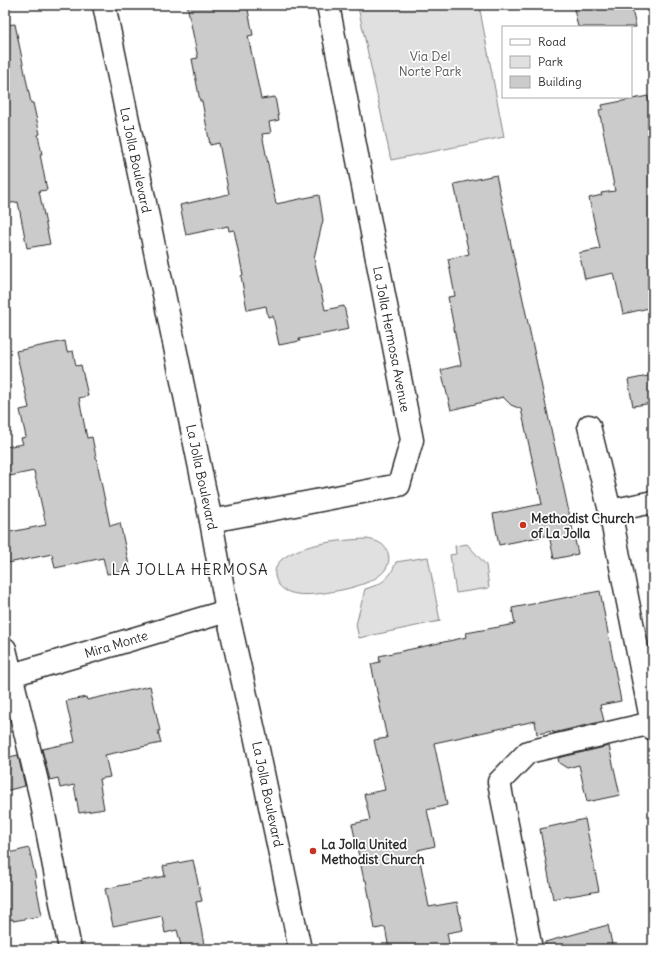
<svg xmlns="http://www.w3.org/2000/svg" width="658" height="954" font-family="Delius,sans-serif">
<rect width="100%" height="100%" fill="#fff"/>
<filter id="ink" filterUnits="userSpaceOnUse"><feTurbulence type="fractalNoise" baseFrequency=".025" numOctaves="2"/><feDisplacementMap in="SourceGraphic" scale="8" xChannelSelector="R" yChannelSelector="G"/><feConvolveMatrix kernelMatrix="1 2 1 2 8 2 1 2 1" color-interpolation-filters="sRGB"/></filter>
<g filter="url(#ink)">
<path fill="#e0e0e0" stroke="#868686" d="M366,5H479L504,137L391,160L358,7Z
M366,539C375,540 385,543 388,553C396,580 349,589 330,592C312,595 280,600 275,576C274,570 277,564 281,560C301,543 342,540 366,539Z
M467,544L486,565L489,588L456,593L450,555L456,554L455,546Z
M428,557L440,621L359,638L356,625L365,589C382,584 390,579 396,562Z"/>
<path fill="#cbcbcb" stroke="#2b2b2b" d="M187,5H247L253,35L248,36L261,99L275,97L279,120L269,122L271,133L262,134L276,204L319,195L323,220L314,258L325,310L344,306L349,329L299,339L300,341L279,345L273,316L268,317L266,306L247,310L241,276L243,275L234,230L229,231L228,226L186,235L180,205L229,194L219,143L210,145L202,101H200L192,59L198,58Z
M573,5H631L636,27H578Z
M15,24L31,103H33L40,134L38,135L42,154H40L47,190L39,191L50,244L27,248L18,202L5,204V25Z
M648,96L653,123V307L623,314L614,273L585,279L579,253L600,249L589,198L602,195L601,193L615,191L599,110L603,109L602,105Z
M496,175L578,554L554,559L549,535L499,545L493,514L542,504L521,409L511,405L503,397L451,410L441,370L461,365L448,297L455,296L448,259L469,254L454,184Z
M65,341L67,352L73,351L76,366L81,365L88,396L79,398L87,438L92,437L110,526L120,523L130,570L107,574L103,558L55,568L52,554L8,563L5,551V533L46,525L34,471L5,477V447L23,444L21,438L26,437L20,410L29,408L16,351Z
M653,375V403L633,406L628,380Z
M600,591L621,701L600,705L604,721L553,733V731L537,734L535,721L434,743L447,805L427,810L435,846L418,850L429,907L457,902L463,930L447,933L450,949H389L385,927L375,929L366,880H364L352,824L370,820L364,794L385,790L374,740L387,738L371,664L380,662L379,656L467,637L466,633L515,624L512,608Z
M150,686L160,731H158L161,743L105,755L110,777L99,779L104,809L79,813L74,785L60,788L58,778L50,780L42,749L75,742L66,701L86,697L87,700Z
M609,746L620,795L587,802L579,765L567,768L559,763L558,758Z
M18,755L25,786L5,791V758Z
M585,819L599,891L553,899L540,829Z
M29,848L36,879H35L42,916L13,921V919L5,920V854Z
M193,860L202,901L196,902L205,949H182L177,930L165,933L162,916L113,926L105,889L165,876L163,866Z
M608,925L613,949H546L545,942Z"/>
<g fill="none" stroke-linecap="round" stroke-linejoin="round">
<defs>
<path id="minor" d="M589,426L610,511L653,729
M610,511L653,502
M211,521L399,485L412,440L328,5
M5,649L40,794L70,949
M5,677L227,611
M531,949L499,782L528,752L652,723"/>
<path id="major" d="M104,5L211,521L227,611L255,735L300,949"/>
</defs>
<use href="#minor" stroke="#2b2b2b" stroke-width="25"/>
<use href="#major" stroke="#2b2b2b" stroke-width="25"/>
<use href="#minor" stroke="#fff" stroke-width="22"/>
<use href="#major" stroke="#fff" stroke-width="22"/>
</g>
</g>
<g fill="#c8321e" stroke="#fff" stroke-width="1.5">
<circle cx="523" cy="525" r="4"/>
<circle cx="313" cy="851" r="4"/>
</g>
<g text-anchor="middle" stroke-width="3.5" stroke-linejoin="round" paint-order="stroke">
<g font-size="13" fill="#585858" stroke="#fff">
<text x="430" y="61">Via Del<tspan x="430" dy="15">Norte Park</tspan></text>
</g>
<g font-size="13" fill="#2b2b2b" stroke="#fff">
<text transform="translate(136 160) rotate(78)" y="5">La Jolla Boulevard</text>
<text transform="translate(392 339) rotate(79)" y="5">La Jolla Hermosa Avenue</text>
<text transform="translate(202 477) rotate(78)" y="5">La Jolla Boulevard</text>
<text transform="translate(116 644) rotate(-17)" y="5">Mira Monte</text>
<text transform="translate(268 794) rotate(78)" y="5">La Jolla Boulevard</text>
</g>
<g font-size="13" font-weight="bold" fill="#2b2b2b" stroke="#fff" text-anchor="start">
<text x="531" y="523">Methodist Church<tspan x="531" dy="15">of La Jolla</tspan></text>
<text x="321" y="849">La Jolla United<tspan x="321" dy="15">Methodist Church</tspan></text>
</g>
<g font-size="15" letter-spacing="1" fill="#2b2b2b" stroke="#fff">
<text x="190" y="575">LA JOLLA HERMOSA</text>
</g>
</g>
<rect width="658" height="954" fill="none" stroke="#fff" stroke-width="20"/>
<rect x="10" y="10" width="638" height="934" fill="none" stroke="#2b2b2b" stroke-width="1.5" filter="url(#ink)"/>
<rect x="502" y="26" width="130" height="72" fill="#ffffff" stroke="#aaaaaa"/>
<rect x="510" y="39" width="20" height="6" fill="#ffffff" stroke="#aaaaaa"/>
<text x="538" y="46" font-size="12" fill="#2b2b2b">Road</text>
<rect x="510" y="56" width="20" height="12" fill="#e0e0e0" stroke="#aaaaaa"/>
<text x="538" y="66" font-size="12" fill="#2b2b2b">Park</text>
<rect x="510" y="76" width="20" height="12" fill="#cbcbcb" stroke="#aaaaaa"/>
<text x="538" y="86" font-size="12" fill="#2b2b2b">Building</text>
</svg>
